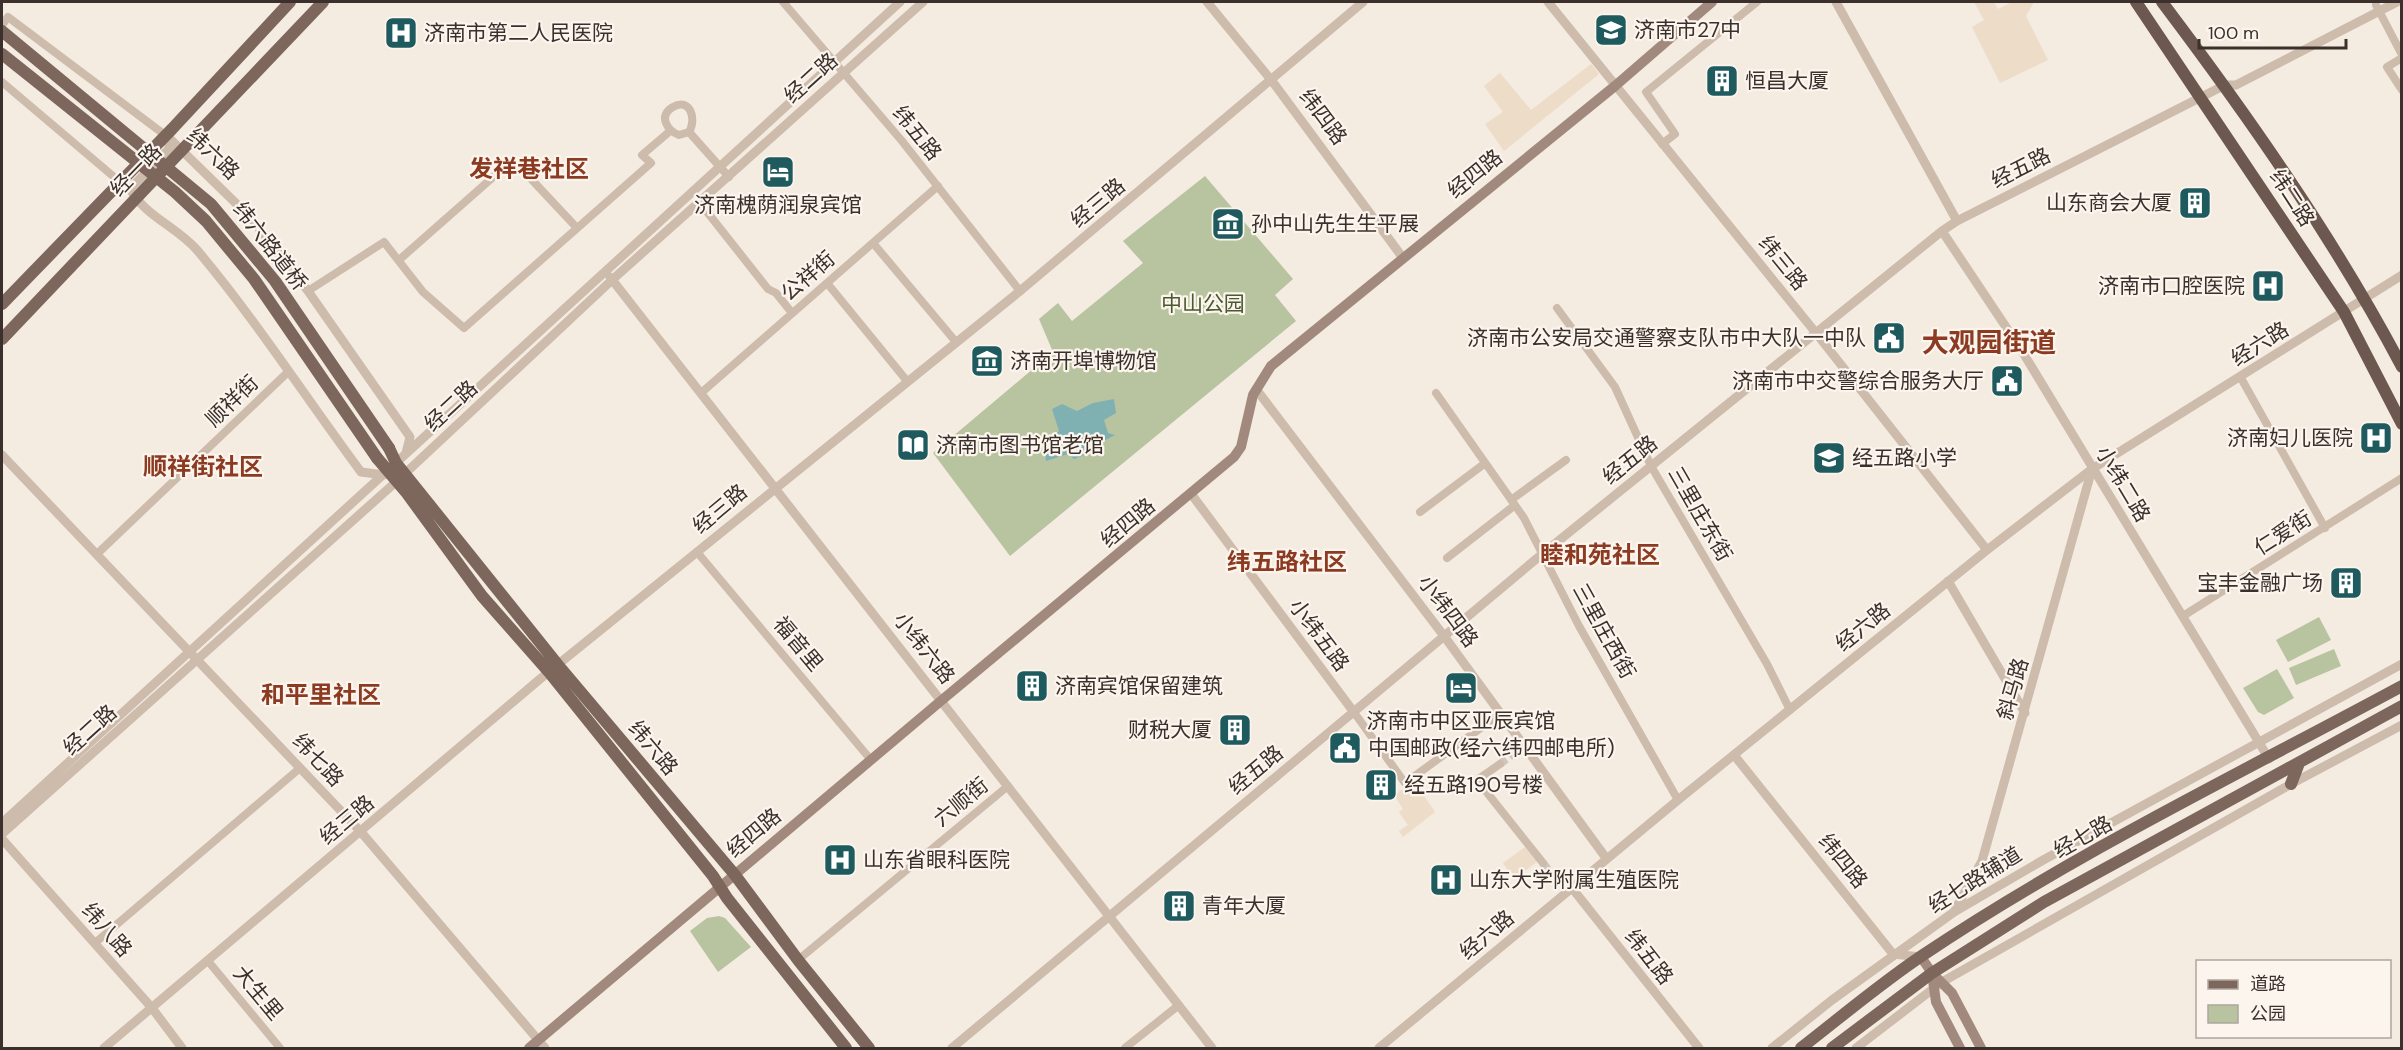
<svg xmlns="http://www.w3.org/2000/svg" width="2403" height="1050" font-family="'DM Sans','Noto Sans SC',sans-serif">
<rect width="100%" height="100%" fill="#f4ebe1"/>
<path fill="#b8c4a0" d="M1205,176L1293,279L1275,295L1296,321L1010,556L933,453L1053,352L1039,319L1058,303L1072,321L1143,263L1123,241Z
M2319,617L2331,640L2288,662L2276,640Z
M2334,649L2341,666L2296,685L2289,668Z
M2277,669L2294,698L2264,715L2258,712L2243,688Z
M719,916L725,918L751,947L718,972L690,931L707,918Z"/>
<path fill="#ecdcc8" d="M1974,2H1994L1998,9L2012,2H2034L2026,16L2048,60L2000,83L1972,27L1984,20Z
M1591,64L1599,74L1504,151L1485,124L1503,112L1484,86L1500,73L1531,110Z
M1414,781L1435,812L1403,837L1399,831L1408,825L1399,812L1403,809L1394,795Z
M1525,847L1537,862L1514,879L1503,863Z"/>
<path fill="#7fb0b2" d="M1114,399L1116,413L1104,420L1108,433L1115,435L1094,446L1092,452L1074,459L1068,454L1046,461L1045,444L1059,431L1052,409L1062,404L1077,411L1093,403Z"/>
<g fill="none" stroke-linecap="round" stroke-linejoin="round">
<path stroke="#cfc6bd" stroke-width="8" stroke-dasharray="8 4" stroke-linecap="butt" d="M1500,764L1514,753
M1543,863L1560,885"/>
<path stroke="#cdbbac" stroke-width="8" d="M783,2L902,141L1020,291
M2376,5L2402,55
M2,25L8,17L165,135
M2402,58L2387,67L2402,90
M2,82L120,182
M689,132L679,135C668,131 657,116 673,107C690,97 697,119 689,132L729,177
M1662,144L1675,134L1646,92L1757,2
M700,203L768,289L776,293L792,313
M873,243L956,342
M399,260L508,164L518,165L577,228
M827,283L907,381
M308,291L384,242L423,292L464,328L651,163L642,155L669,132
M1557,308L1615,387L1651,466L1767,664L1790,710
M2241,378L2325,528
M701,393L938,186
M1436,393L1524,518L1579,626L1678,800
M1511,500L1566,460
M1420,512L1484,464
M697,552L871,760
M97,554L288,372
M1447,558L1515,505
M2183,616L2402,478
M1353,711L1405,783L1500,714
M1514,753L1524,745
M1500,764L1477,780L1543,863
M95,943L300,768
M798,960L1008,786
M208,961L280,1048
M1125,1048L1179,1005"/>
<path stroke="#cdbbac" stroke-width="9" d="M1207,2L1272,81L1403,258
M1548,2L1816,333L1987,550
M1836,2L1957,221
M165,135L170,148L130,189C145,216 177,227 197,250C256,320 306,398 361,472L384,475
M166,135L251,218L308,291L410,437L406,453
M1942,231L2022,351L2269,759
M610,277L1212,1048
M1256,389L1444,636L1606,858
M2,455L361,832L545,1048
M1192,495L1353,711
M1948,581L2025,713
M1734,755L1893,954L1921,957
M2,823L900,2
M2,834L397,481L612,280L923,2
M2,839L152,1008L182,1048
M1572,888L1699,1048
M1955,910L1982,861L2092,469
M104,1048L540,679L1020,291L1363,2
M952,1048L1541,555L1942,231L1957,221L2225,85H2236L2397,2
M1379,1048L1678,800L1987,550L2092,469L2402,275
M1772,1048L1832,1000L1954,912L2045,859L2402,664
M1856,1048L1942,982L2291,784L2402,725"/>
<path stroke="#a18a7d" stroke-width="10" d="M1921,957L1932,973L1952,993L1981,1048
M1932,973L1936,1002L1960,1048
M529,1048L942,700L1234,457L1241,447L1253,395L1271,366L1615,86L1712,2"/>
<path stroke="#7d675c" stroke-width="12" d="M2,304L172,129L290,2
M2,339L323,2
M389,448L396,463L558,665L735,875L798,960L869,1048
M377,458L406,492L482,596L549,672L713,876L727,898L846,1048
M2291,784L2299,763
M1801,1048C1841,1017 1881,983 1923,955C2075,853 2241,773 2402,686
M1832,1048L1932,973L2044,902L2402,706"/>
<path stroke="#6c584f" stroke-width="12" d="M2136,2L2344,312L2402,424
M2162,2C2248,116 2335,240 2402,367"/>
<path stroke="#7d675c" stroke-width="12" d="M2,31L211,204L275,281L389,448
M2,54L175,192L206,221L254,279L377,458"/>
</g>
<defs>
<symbol id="school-square" viewBox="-11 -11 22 22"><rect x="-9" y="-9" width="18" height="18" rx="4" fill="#1f5a5e" stroke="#fbf5ee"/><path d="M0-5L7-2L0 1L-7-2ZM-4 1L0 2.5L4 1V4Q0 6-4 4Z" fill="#fff"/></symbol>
<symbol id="hospital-square" viewBox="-11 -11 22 22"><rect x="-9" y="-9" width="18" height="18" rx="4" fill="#1f5a5e" stroke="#fbf5ee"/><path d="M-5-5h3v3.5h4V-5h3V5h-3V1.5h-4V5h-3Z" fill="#fff"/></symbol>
<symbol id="building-square" viewBox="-11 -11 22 22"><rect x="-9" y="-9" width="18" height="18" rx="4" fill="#1f5a5e" stroke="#fbf5ee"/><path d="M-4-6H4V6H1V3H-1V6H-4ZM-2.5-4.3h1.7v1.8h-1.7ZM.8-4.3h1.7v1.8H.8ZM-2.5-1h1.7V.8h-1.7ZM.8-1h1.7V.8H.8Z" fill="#fff"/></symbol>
<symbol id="hotel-square" viewBox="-11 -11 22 22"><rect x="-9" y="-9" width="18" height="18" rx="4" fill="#1f5a5e" stroke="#fbf5ee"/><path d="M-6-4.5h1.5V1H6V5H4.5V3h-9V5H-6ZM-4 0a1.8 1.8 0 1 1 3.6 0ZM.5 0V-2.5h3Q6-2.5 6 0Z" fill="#fff"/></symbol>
<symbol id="museum-square" viewBox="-11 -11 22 22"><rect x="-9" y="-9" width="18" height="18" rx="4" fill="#1f5a5e" stroke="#fbf5ee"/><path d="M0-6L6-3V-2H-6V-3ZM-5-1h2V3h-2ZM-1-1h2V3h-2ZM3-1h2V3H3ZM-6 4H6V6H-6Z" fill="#fff"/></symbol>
<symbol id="civic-square" viewBox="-11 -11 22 22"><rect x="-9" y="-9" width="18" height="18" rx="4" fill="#1f5a5e" stroke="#fbf5ee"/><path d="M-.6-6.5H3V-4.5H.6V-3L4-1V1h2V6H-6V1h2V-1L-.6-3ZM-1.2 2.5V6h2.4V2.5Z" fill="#fff"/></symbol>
<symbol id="library-square" viewBox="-11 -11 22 22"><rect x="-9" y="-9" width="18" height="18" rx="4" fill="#1f5a5e" stroke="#fbf5ee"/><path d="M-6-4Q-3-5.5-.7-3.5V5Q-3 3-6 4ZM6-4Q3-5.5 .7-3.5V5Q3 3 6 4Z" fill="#fff"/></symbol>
</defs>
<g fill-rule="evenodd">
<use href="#school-square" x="1592" y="11" width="38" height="38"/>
<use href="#hospital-square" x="382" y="14" width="38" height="38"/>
<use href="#building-square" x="1703" y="62" width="38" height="38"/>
<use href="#hotel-square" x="759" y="153" width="38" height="38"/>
<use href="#building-square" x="2176" y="184" width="38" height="38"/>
<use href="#museum-square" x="1209" y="205" width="38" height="38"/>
<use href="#hospital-square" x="2249" y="267" width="38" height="38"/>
<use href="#civic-square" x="1870" y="319" width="38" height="38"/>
<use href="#museum-square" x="968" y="342" width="38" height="38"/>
<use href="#civic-square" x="1988" y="362" width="38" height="38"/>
<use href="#hospital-square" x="2357" y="419" width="38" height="38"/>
<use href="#library-square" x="894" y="426" width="38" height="38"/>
<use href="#school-square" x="1810" y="439" width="38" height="38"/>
<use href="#building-square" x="2327" y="564" width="38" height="38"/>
<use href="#building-square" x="1013" y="667" width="38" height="38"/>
<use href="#hotel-square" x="1442" y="669" width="38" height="38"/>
<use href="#building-square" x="1216" y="711" width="38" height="38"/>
<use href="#civic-square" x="1326" y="729" width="38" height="38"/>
<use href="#building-square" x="1362" y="766" width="38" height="38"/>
<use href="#hospital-square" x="821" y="841" width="38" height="38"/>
<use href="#hospital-square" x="1427" y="861" width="38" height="38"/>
<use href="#building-square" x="1160" y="887" width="38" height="38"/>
</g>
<g text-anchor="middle" stroke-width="4.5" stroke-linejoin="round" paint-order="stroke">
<g font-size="21" fill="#3b302b" stroke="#fbf5ee" text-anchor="start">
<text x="1634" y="37">济南市27中</text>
<text x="424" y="40">济南市第二人民医院</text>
<text x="1745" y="88">恒昌大厦</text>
<text x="2172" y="210" text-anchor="end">山东商会大厦</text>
<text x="778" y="212" text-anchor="middle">济南槐荫润泉宾馆</text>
<text x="1251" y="231">孙中山先生生平展</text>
<text x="2245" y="293" text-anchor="end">济南市口腔医院</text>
<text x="1866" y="345" text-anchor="end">济南市公安局交通警察支队市中大队一中队</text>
<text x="1010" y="368">济南开埠博物馆</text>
<text x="1984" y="388" text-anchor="end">济南市中交警综合服务大厅</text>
<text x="2353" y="445" text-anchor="end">济南妇儿医院</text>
<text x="936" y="452">济南市图书馆老馆</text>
<text x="1852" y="465">经五路小学</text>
<text x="2323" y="590" text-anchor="end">宝丰金融广场</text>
<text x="1055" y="693">济南宾馆保留建筑</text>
<text x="1461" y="728" text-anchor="middle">济南市中区亚辰宾馆</text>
<text x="1212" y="737" text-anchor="end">财税大厦</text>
<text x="1368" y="755">中国邮政(经六纬四邮电所)</text>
<text x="1404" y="792">经五路190号楼</text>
<text x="863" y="867">山东省眼科医院</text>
<text x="1469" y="887">山东大学附属生殖医院</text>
<text x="1202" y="913">青年大厦</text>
</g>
<g font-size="21" fill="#3b302b" stroke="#fbf5ee">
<text transform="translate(811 78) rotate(-42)" y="7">经二路</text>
<text transform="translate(1323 117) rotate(53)" y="7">纬四路</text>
<text transform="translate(917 133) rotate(51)" y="7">纬五路</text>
<text transform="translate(213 154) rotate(44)" y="7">纬六路</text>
<text transform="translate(2021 168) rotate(-27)" y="7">经五路</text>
<text transform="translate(136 170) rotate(-46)" y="7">经一路</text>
<text transform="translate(1475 174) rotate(-39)" y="7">经四路</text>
<text transform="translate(2292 198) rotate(57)" y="7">纬二路</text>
<text transform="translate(1098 203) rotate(-40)" y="7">经三路</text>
<text transform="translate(270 246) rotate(52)" y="7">纬六路道桥</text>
<text transform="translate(1783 263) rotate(51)" y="7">纬三路</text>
<text transform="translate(808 276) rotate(-41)" y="7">公祥街</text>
<text transform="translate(2260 344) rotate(-32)" y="7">经六路</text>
<text transform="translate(232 401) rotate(-44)" y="7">顺祥街</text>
<text transform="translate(451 406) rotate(-43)" y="7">经二路</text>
<text transform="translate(1630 460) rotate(-39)" y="7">经五路</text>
<text transform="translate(2123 484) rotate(59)" y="7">小纬二路</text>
<text transform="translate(720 509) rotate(-40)" y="7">经三路</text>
<text transform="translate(1700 514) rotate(60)" y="7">三里庄东街</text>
<text transform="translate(1128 523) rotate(-40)" y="7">经四路</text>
<text transform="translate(2283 533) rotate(-32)" y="7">仁爱街</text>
<text transform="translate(1448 611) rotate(53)" y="7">小纬四路</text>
<text transform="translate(1863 627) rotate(-39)" y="7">经六路</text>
<text transform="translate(1604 631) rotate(61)" y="7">三里庄西街</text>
<text transform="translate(1319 635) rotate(53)" y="7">小纬五路</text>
<text transform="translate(798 644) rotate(50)" y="7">福音里</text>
<text transform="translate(924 648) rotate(52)" y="7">小纬六路</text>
<text transform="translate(2013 689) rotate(-74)" y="7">斜马路</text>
<text transform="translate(90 730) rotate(-42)" y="7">经二路</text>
<text transform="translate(653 748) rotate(50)" y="7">纬六路</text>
<text transform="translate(318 760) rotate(47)" y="7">纬七路</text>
<text transform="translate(1256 770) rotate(-40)" y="7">经五路</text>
<text transform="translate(961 802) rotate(-39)" y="7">六顺街</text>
<text transform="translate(347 820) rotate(-40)" y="7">经三路</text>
<text transform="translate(754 833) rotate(-40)" y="7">经四路</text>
<text transform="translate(2083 837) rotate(-29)" y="7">经七路</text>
<text transform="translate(1843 861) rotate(51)" y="7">纬四路</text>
<text transform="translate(1975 880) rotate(-32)" y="7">经七路辅道</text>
<text transform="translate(107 930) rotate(49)" y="7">纬八路</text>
<text transform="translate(1487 935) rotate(-40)" y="7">经六路</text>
<text transform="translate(1649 957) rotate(52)" y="7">纬五路</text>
<text transform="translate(258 993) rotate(50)" y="7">大生里</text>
</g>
<g font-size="21" fill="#4a5a2e" stroke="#fbf5ee">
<text x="1203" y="311">中山公园</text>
</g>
<g font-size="24" font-weight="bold" fill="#8c3b22" stroke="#fbf5ee">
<text x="529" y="177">发祥巷社区</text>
<text x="203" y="475">顺祥街社区</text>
<text x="1600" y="563">睦和苑社区</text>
<text x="1287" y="570">纬五路社区</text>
<text x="321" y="703">和平里社区</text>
</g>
<g font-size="27" font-weight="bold" fill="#8c3b22" stroke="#fbf5ee">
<text x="1989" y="352">大观园街道</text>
</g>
</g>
<rect width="2403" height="1050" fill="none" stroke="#3b302b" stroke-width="6"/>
<rect x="2196" y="960" width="195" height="78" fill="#fbf5ee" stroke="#aea6a0" stroke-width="1.5"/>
<rect x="2208" y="980" width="30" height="9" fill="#7d675c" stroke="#aea6a0" stroke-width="1.5"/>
<text x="2250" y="990" font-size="18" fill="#3b302b">道路</text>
<rect x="2208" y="1005" width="30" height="18" fill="#b8c4a0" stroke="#aea6a0" stroke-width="1.5"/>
<text x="2250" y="1020" font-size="18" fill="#3b302b">公园</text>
<path d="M2199 39v9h147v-9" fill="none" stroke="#3b302b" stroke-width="3"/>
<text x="2208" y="39" font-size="18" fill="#3b302b" stroke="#fbf5ee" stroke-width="4.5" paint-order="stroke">100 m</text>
</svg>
